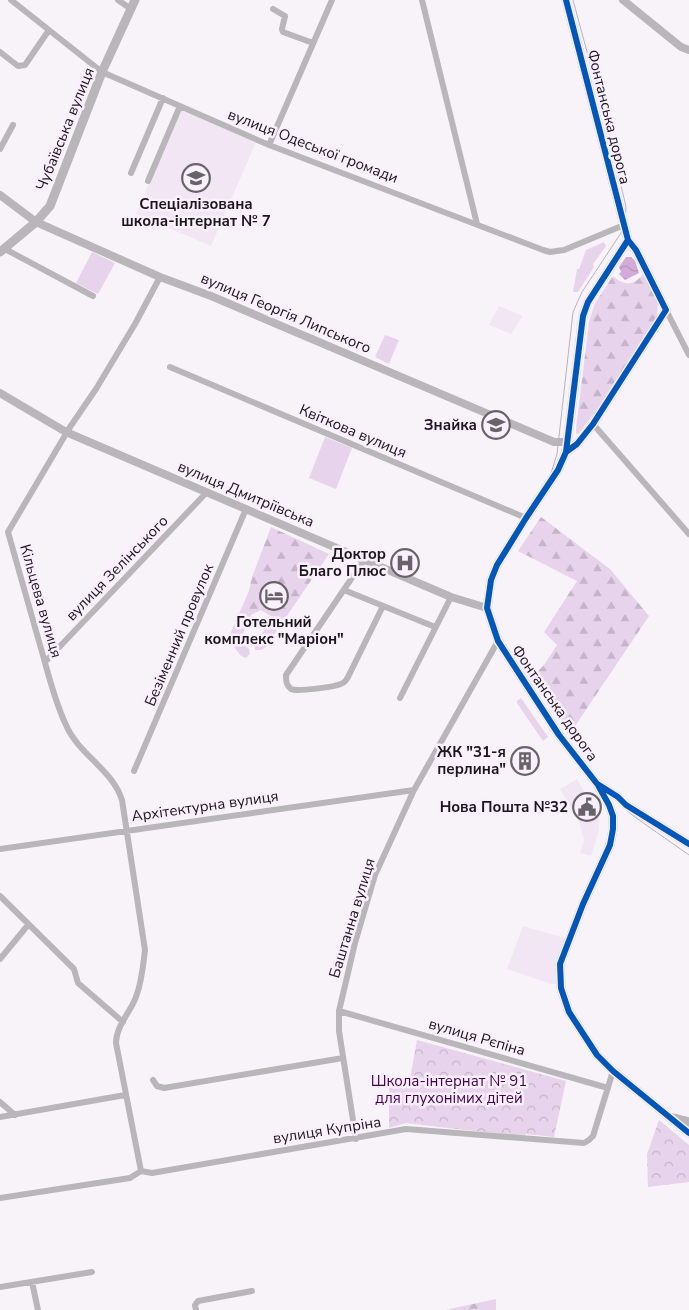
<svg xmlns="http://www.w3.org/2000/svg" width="689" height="1310" font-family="'Nunito Sans',sans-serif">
<defs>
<pattern id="forest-firs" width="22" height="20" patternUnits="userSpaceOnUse" patternTransform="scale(1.25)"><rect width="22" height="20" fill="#e8d3ec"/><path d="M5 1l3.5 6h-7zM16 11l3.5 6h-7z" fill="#c6b4ca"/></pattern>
<pattern id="park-crowns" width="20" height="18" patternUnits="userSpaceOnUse" patternTransform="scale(1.25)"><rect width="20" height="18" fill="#e8d3ec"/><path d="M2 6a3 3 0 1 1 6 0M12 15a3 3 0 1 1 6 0" fill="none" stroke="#c6b4ca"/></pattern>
<pattern id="water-waves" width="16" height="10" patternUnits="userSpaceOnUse" patternTransform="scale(1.25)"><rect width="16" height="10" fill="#d2abda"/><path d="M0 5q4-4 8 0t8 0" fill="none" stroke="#b492ba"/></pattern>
</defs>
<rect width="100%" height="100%" fill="#f8f2f9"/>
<path fill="#f2e6f4" d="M180,109L256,142L211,246L136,214Z
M499,306L523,316L511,334L489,325Z
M577,779L599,817V831L591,856L580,853L584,840L579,822L560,789Z
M523,926L568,939L558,984H551L507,969Z"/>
<path fill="#e8d3ec" d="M604,242L606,246L593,264L594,267L578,292H573L577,269H579L586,250Z
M92,252L115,263L98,294L76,283Z
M385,335L399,340L389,364L375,357Z
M325,437L352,448L336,489L309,478Z
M521,698L548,737L543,741L517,703V701Z"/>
<path fill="url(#forest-firs)" d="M643,274L658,302L657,317L595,412L578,434L576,433V429L589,322L595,303L613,276C624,286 634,286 643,274Z
M541,517L610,569L649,616L571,732L531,678L544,665L557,645L544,632L577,581L518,551Z
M271,527L329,554L265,648L261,650H255L254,645L265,629L276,619L261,610L251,615L243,634L239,640L249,649L250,654L246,658L241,656L228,639L249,591L252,577Z
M496,1299V1310H445Z"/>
<path fill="url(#park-crowns)" d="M417,1040L566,1081L554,1137L526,1134L524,1137L406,1123L389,1128V1084H409Z
M659,1120L689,1145V1182L648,1187L647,1154Z"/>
<path fill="url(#water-waves)" d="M626,257H631L635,261L639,273L625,280L619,274L621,272L619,267Z"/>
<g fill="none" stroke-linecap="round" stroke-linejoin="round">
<path stroke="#b9b6b9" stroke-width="6" d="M11,0L102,72L269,145L543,250L550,252L564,250L624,225
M118,0L131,9
M422,0L477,224
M273,9L285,16L282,29L283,32L313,43
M0,52L18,66L25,65L49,30
M269,145L332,0
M0,149L13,125
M131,173L163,98
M148,181L180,106
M5,249L93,296
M666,310L689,355
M170,367L526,518
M593,424L689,534
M364,560L286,675C286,681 286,685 291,689C297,692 336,687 343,683C346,681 346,680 348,677L383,606
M344,590L435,627
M45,662L207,492
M400,698L451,597
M134,771L246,509
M0,849L414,790
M0,896L74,969L78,983L123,1022
M0,959L28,925
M339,1011L608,1088
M153,1080L157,1086L164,1088L343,1058
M0,1102L15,1115
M0,1117L125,1095
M356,1139L339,1031V1011L355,943L375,875L414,790L498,641
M141,1171L116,1043C116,1026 130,1013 136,997C142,981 143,966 145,950L122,800C112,769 79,755 66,725C54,700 48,672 40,645C29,607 19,570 8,532L70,427L96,389L135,324L160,277
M0,1198L130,1178L141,1171L152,1173L406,1129L584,1143L589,1140L593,1136L613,1071
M32,1282L38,1310
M0,1287L92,1272
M196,1310L195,1305L198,1301L252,1291"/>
<path stroke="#b9b6b9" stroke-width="8" d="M623,0L681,47L689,50
M0,195L36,222L160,277L211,296L554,442H568
M0,393L66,432L451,597L487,608"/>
<path stroke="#b9b6b9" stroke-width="9" d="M566,0L628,240L636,250L666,310L593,424L577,444L566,452
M628,240L588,302L583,316L566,452L558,470L526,518L497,565L491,580L487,608L498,641L559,735L598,785L609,805L613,816V829L610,845L583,904L560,964L561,988L569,1012L597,1055L613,1071L689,1133
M0,252L36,222L50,206L102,72L135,0
M599,785L618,797L626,805L689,844
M674,1118L689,1122"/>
<path stroke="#b7b4b8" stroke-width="1" d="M573,0L608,129L626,207L625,220L621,233L582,292L573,312L557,454L548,483L495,565L489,581L486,610L496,642L558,736L609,802L616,821L615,839L608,858L583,910L563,963L564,988L572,1012L605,1060L689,1128
M609,794L632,815L689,855"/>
<defs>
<path id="cycleway" d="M566,0L628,240L636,250L666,310L593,424L577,444L566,452
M628,240L588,302L583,316L566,452L558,470L526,518L497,565L491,580L487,608L498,641L559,735L598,785L609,805L613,816V829L610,845L583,904L560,964L561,988L569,1012L597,1055L613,1071L689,1133
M599,785L618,797L626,805L689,844"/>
</defs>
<use href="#cycleway" stroke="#faeffc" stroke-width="9"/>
<use href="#cycleway" stroke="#0057b8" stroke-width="6"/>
</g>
<defs>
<symbol id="school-ring" viewBox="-11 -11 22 22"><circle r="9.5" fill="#faeffc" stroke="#686368" stroke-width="1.5"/><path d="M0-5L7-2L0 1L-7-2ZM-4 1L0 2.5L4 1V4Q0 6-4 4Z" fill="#686368"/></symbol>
<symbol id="hospital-ring" viewBox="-11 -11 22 22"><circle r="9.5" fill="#faeffc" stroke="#686368" stroke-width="1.5"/><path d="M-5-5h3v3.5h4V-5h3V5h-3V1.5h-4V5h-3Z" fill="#686368"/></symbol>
<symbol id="hotel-ring" viewBox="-11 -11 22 22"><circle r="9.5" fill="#faeffc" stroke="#686368" stroke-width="1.5"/><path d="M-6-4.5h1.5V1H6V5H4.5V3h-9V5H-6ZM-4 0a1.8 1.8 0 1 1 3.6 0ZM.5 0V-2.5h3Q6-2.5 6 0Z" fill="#686368"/></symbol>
<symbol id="building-ring" viewBox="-11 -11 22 22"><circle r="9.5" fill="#faeffc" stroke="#686368" stroke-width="1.5"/><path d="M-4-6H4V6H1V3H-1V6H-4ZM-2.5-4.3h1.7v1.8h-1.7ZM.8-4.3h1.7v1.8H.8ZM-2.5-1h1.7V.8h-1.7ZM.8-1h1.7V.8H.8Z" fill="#686368"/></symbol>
<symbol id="civic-ring" viewBox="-11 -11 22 22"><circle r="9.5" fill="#faeffc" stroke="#686368" stroke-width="1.5"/><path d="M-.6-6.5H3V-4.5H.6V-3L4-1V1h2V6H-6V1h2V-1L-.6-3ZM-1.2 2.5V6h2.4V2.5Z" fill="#686368"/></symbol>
</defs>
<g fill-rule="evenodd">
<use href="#school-ring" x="180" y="162" width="32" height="32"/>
<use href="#school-ring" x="480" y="409" width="32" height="32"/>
<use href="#hospital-ring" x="389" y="547" width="32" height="32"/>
<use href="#hotel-ring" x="258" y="580" width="32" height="32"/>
<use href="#building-ring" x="509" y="745" width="32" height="32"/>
<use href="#civic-ring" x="571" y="791" width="32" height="32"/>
</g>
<g text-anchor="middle" stroke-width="5" stroke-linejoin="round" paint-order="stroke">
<g font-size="15" fill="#1a161a" stroke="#faeffc">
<text transform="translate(609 117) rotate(76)" y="5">Фонтанська дорога</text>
<text transform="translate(65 129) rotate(-68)" y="5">Чубаївська вулиця</text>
<text transform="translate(313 146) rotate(21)" y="5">вулиця Одеської громади</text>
<text transform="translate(286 313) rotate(23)" y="5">вулиця Георгія Липського</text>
<text transform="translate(353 431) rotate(23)" y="5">Квіткова вулиця</text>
<text transform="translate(246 494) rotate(23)" y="5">вулиця Дмитріївська</text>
<text transform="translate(117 568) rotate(-46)" y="5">вулиця Зелінського</text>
<text transform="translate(41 601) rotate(74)" y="5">Кільцева вулиця</text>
<text transform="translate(179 635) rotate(-67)" y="5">Безіменний провулок</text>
<text transform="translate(555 703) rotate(55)" y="5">Фонтанська дорога</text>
<text transform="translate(205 806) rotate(-8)" y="5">Архітектурна вулиця</text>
<text transform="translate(352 918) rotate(-73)" y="5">Баштанна вулиця</text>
<text transform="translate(477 1037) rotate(16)" y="5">вулиця Рєпіна</text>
<text transform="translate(327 1130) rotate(-9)" y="5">вулиця Купріна</text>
</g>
<g font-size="15" font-weight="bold" fill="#1a161a" stroke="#faeffc" text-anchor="end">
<text x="196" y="209" text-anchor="middle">Спеціалізована<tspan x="196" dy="17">школа-інтернат № 7</tspan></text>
<text x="477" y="430">Знайка</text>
<text x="386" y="559">Доктор<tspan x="386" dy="17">Благо Плюс</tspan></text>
<text x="274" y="627" text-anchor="middle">Готельний<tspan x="274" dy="17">комплекс "Маріон"</tspan></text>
<text x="506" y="757">ЖК "31-я<tspan x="506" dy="17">перлина"</tspan></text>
<text x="568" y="812">Нова Пошта №32</text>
</g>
<g font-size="15" fill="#450050" stroke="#faeffc">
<text x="449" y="1086">Школа-інтернат № 91<tspan x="449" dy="17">для глухонімих дітей</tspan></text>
</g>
</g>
</svg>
